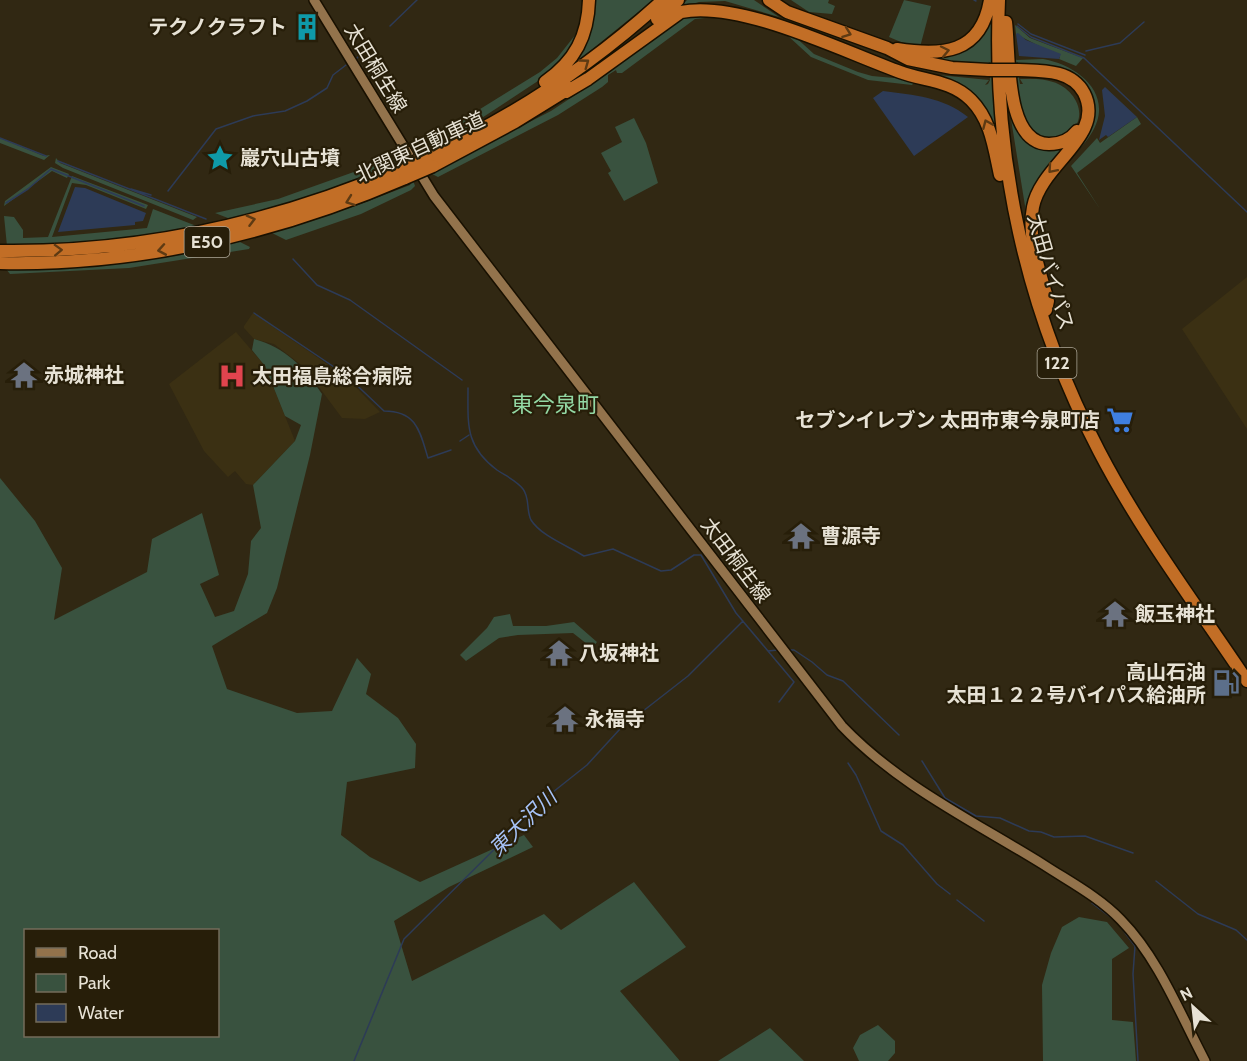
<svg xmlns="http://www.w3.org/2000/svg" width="1247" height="1061" font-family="Cabin,'Noto Sans JP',sans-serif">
<rect width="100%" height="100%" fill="#312813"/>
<path fill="#3b3013" d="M1247,277V429L1182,329Z
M253,313L346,377L380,412L365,419L342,418L304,367L274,344L254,339L244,328V326Z
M236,332L265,366L295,441L253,485L246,484L235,471L228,477L204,451L169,384Z"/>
<path fill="#39523f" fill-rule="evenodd" d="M591,0H653L564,72Z
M687,0H754L779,17L725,1L699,2L678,9Z
M791,0H829L828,3L835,6L832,14L809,12Z
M904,0L931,6L920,47L908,45L889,37Z
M994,0L1002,158L986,114L928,74L989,80L985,85L988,84L990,80L988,61V65L958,64L932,58L961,51Z
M713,9L744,14L782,28L792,34L814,54L858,72L872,76L916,80L912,85L868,80L811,57L787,35L777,31L746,19L725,16L695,19L622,73H617L616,70L608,75V82L602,87L558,115L438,177L430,173L551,111L607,74L676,20L692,13Z
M1015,25L1030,38L1083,58L1076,66L1059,59L1060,57L1016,34Z
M576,34L578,37L565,59L541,79L468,127L418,154V149L422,145L540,72L557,58Z
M1043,59C1078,65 1116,95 1091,134C1084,146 1073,155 1062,164L1092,117L1063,70L1051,66H1017L1020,84H1023L1020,79C1031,79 1042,78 1053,82C1074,88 1091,116 1069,133C1064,137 1057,138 1051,140C1042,137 1032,136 1026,127C1017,112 1016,77 1014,60Z
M1014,117L1022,133L1069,142L1047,171L1030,237L1011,119Z
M1137,117L1141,124L1077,173L1100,209L1071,166L1097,138L1100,143Z
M634,118L646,143L658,183L624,201L608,173L611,171L601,153L622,142L615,127Z
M0,138L44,156L50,155L44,160L0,143Z
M56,158L60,163L197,217L193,220L63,168L55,163Z
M393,158L402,162L339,188L233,220L215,213L278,199Z
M51,167L69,174L67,178L52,171L4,206L5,201Z
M72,176L148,205L146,209L86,185L72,183L52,237L147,228L153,209L199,227C135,239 72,245 7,246L4,216L14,217L23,230V238L48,237Z
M413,180L415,186L411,190L361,214L286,240L272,233L358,205L410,185Z
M238,241L250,247L249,249L129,268L10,274L6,269L59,267Z
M254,339C286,348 304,367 322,394L310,455L277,588L267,613L212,646L227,689L297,713L332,711L357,658L371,674L366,694L398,718L416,744L415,768L347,782L341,835L370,857L420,882L524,835L533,847L449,887L394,921L412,981L544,914L561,930L634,882L686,947L620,991L680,1061H0V478L35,521L62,568L54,620L147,572L152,539L202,513L219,575L200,584L215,617L234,611L248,574L251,541L261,528L253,485L295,441L301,425L285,416L265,366L252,350ZM26,930H218V1036H26Z
M510,614L513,626H546L574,622L597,642L592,648L573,633L518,635L499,638L466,661L460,655L487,628L494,617Z
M1079,917L1107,922L1129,948L1112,959V1020L1133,1022L1136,1061H1043L1042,985L1051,953L1062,927Z
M878,1025L895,1041V1053L888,1061H859L853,1048L860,1035Z
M770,1028L804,1061H718Z"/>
<path fill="#2d3b57" d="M1018,33L1026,40L1061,54L1059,59L1019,56L1016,34Z
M1105,87L1137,117L1108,137L1106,135L1099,140L1105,116L1102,90Z
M883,91C914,95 943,97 968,117L914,156L873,98Z
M75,187L85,188L146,213L143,221L135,222V225L58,232Z"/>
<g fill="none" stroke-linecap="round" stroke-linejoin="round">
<path stroke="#2d3b57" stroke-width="1.5" d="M974,0L976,1
M1018,24L1031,34L1085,55
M390,26L417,0
M1017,26L1031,37L1084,58L1247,212
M1086,51L1120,43L1144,22
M357,58L368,47
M0,138L46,156
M58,161L206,219
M131,189L151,195
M168,191L216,129L253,116L285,111L307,101L327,88L333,75L346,65
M6,203L28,189L51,169L144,206
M293,259L317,285L350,300L462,380
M254,313L346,375L384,411C417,411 420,432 428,458L451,450
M468,388C468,425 465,446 497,470C506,476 517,481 523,489C530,498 526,510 531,520C541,536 568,546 584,556L613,549L661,571L671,570L694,555H701L736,613L768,651L778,650
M460,441L469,435
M789,650H794L812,662L827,675L843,681L899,735
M768,651L794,682L779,702
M922,761L945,798L976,816L1000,818L1029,831L1041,832L1054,837L1085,836L1133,853
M848,763L856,775L881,831L903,845L937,884L950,894
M1156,881L1198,914L1236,930L1247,940
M957,900L984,921
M1092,903L1113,919
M1117,922L1135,946L1133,974L1138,1061
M354,1061L404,939L548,796L587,765L620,729L688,676L743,621"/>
<defs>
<path id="secondary" d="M314,0L434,196L842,726C898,785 975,822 1044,865C1070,882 1099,897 1121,920C1159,959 1180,1014 1205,1061"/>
<path id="highway" d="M769,0L787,12L887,48L908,59L952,68L989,70
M999,0C992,158 1026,311 1099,451C1141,532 1197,606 1247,681
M657,19L678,0
M1006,22C1010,53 1004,144 1049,144C1061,144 1070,140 1077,131
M897,49C942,56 981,54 990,0
M1018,70C1041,71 1071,69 1084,93C1106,136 1041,164 1033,207C1027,238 1040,272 1048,301L1046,310
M545,82C575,61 588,36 589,0
M566,92L588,79L681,12C740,0 842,51 900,72C924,81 951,80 971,100C991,120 994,148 1000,175
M427,156C513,117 593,64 663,0
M433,166L515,122L570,88
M0,251C138,253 273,223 400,169
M0,263C139,266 278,233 405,178"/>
</defs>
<use href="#secondary" stroke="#181000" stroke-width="12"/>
<use href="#highway" stroke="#181000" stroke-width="15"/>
<use href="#secondary" stroke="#93734c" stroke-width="9"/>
<use href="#highway" stroke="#c26e26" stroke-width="12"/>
<defs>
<path id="highway-bridge" d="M989,70H1018
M400,169L427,156
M405,178L433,166"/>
</defs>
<use href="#highway-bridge" stroke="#181000" stroke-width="15" stroke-linecap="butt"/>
<use href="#highway-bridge" stroke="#c26e26" stroke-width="12"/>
</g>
<defs><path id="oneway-chevron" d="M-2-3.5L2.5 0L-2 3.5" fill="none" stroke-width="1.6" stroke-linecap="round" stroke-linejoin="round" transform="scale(1.5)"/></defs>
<g stroke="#5d3a13">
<use href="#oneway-chevron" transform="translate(847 33) rotate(20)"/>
<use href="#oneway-chevron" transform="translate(945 51) rotate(-12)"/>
<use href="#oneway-chevron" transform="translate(585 63) rotate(-36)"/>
<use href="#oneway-chevron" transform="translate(987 124) rotate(-113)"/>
<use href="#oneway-chevron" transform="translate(1052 169) rotate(131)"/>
<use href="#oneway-chevron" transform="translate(350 201) rotate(160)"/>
<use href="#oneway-chevron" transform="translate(251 220) rotate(-15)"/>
<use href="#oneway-chevron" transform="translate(58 250) rotate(-2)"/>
<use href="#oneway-chevron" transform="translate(162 250) rotate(170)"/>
</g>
<defs>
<symbol id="building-bare" viewBox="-9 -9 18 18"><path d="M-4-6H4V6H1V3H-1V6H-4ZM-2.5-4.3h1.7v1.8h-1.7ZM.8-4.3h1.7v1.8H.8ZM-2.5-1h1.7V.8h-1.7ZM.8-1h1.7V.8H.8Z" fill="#0f9aa8" stroke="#271e09" stroke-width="2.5" paint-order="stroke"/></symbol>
<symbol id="sight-bare" viewBox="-9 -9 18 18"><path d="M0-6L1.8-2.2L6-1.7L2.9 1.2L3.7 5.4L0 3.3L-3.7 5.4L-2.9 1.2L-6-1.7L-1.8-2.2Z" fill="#0f9aa8" stroke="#271e09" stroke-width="2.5" paint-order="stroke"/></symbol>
<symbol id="temple-bare" viewBox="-9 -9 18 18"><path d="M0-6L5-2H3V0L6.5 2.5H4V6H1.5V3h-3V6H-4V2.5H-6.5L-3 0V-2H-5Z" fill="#6b7280" stroke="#271e09" stroke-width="2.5" paint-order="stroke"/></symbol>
<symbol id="hospital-bare" viewBox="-9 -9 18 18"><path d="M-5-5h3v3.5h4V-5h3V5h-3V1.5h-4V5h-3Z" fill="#e0444e" stroke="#271e09" stroke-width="2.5" paint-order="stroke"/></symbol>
<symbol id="supermarket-bare" viewBox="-9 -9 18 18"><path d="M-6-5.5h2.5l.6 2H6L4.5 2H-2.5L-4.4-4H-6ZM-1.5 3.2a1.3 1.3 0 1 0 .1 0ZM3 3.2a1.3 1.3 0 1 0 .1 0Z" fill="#3f7fe0" stroke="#271e09" stroke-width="2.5" paint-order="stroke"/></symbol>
<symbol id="fuel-bare" viewBox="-9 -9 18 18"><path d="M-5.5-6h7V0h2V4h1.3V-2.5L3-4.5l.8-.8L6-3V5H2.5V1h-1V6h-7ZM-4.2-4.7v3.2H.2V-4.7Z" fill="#5c6f8a" stroke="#271e09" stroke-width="2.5" paint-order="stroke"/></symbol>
</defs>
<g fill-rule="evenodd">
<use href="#building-bare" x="288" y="8" width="38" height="38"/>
<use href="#sight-bare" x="201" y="139" width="38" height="38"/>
<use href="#temple-bare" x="5" y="356" width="38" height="38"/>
<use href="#hospital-bare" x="213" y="357" width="38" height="38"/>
<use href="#supermarket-bare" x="1101" y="401" width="38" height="38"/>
<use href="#temple-bare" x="782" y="517" width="38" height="38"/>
<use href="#temple-bare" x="1096" y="595" width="38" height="38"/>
<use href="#temple-bare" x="540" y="634" width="38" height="38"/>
<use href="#fuel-bare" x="1207" y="664" width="38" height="38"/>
<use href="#temple-bare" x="546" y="700" width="38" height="38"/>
</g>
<g text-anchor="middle" stroke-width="4.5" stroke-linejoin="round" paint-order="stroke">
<g fill="#271e09" stroke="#ada798" stroke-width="1.5">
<rect x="184.5" y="227" width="45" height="30" rx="4.5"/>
<rect x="1037.5" y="348" width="39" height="30" rx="4.5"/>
</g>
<g font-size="18" font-weight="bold" fill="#e7e2d5">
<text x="207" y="248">E50</text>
<text x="1057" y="369">122</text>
</g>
<g font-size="20" font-weight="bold" fill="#e7e2d5" stroke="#271e09" text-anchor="start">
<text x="287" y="34" text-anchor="end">テクノクラフト</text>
<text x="240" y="165">巖穴山古墳</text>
<text x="44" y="382">赤城神社</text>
<text x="252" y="383">太田福島総合病院</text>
<text x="1100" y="427" text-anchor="end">セブンイレブン 太田市東今泉町店</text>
<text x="821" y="543">曹源寺</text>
<text x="1135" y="621">飯玉神社</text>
<text x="579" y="660">八坂神社</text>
<text x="1206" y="679" text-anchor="end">高山石油<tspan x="1206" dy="23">太田１２２号バイパス給油所</tspan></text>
<text x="585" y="726">永福寺</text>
</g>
<g font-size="20" fill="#e7e2d5" stroke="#271e09">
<text transform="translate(376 68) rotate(59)" y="7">太田桐生線</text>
<text transform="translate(420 147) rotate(-25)" y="7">北関東自動車道</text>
<text transform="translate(1051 272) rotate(74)" y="7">太田バイパス</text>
<text transform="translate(736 560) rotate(53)" y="7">太田桐生線</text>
</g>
<g font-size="21" font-style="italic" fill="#a6c2f7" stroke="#271e09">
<text transform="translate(523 823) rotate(-44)" y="7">東大沢川</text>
</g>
<g font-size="22" fill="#93d8a4" stroke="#271e09">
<text x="555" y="412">東今泉町</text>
</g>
</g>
<rect x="24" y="929" width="195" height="108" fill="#271e09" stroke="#746c5b" stroke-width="1.5"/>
<rect x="36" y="948" width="30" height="9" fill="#93734c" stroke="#746c5b" stroke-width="1.5"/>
<text x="78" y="959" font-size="18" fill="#e7e2d5">Road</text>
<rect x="36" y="974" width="30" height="18" fill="#39523f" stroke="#746c5b" stroke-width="1.5"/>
<text x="78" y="989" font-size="18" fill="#e7e2d5">Park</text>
<rect x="36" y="1004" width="30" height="18" fill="#2d3b57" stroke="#746c5b" stroke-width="1.5"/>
<text x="78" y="1019" font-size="18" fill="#e7e2d5">Water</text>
<g transform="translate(1193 1007) rotate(333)" stroke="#271e09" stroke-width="4.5" paint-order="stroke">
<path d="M0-4.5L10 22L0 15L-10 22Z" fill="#e7e2d5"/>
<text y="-9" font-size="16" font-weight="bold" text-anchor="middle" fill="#e7e2d5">N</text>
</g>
</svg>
